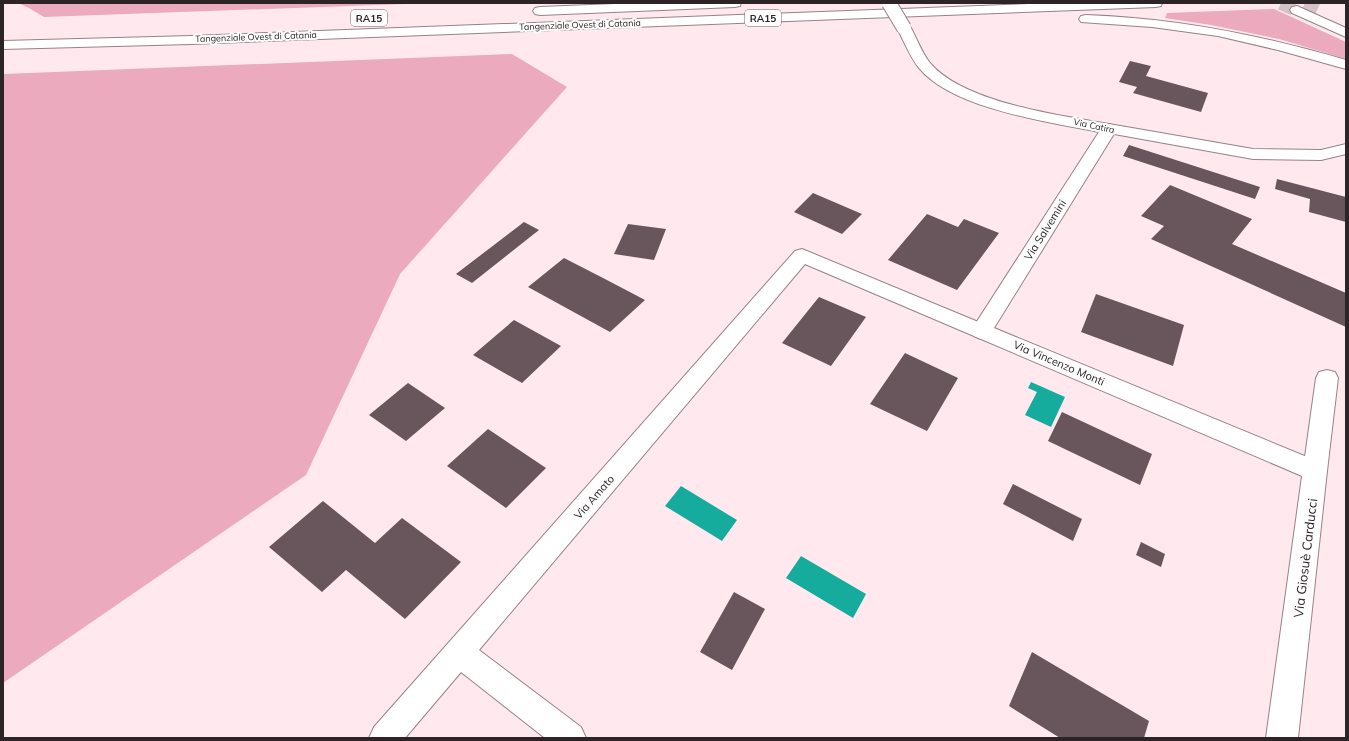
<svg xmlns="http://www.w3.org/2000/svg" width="1349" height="741" font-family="Mulish,sans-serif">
<rect width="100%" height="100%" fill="#ffe9ef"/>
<path fill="#ecaabf" d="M18,3H433L44,17L29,8Z
M1274,9L1346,42V59L1279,39L1211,25L1165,18L1167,13Z
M512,54L567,87L400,274L306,475L3,683V74Z"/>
<path fill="#15ab9d" d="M1031,382L1065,397L1051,427L1025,415L1037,392L1028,388Z
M681,486L737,520L722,541L665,506Z
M801,556L866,594L853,618L786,578Z"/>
<path fill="#68565c" d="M1130,61L1151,66L1146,76L1208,93L1201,112L1133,93L1137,87L1119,82Z
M1129,145L1260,187L1255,199L1123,156Z
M1277,179L1346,197V222L1309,212L1310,199L1275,189Z
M1170,185L1252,219L1232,244L1346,293V327L1151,239L1164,226L1141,216Z
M813,193L862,214L842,234L794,212Z
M927,214L958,227L964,219L999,233L957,290L888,260Z
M524,222L539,230L472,283L456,274Z
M628,224L666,229L654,260L614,254Z
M564,258L605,279L645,300L610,332L528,287Z
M1096,294L1184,325L1173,366L1081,332Z
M819,297L866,317L831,366L782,343Z
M514,320L561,346L522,383L473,355Z
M905,353L958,378L927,431L870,404Z
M408,383L445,408L406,441L369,415Z
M1062,412L1152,454L1140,485L1048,441Z
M488,429L546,468L506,508L447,466Z
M1013,484L1082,519L1073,541L1003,504Z
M323,501L375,543L402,518L461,562L405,619L346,570L322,592L269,547Z
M1141,542L1165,554L1161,567L1136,555Z
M734,592L765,609L732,670L700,652Z
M1032,652L1149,721L1144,738H1060L1009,706Z"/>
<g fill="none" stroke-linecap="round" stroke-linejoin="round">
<path stroke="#d5c2c7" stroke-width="14" stroke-dasharray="14 7" stroke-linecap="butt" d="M1281,3L1297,10
M1305,3L1320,10"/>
<defs>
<path id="minor" d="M1109,124L1253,149L1321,150L1346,144V154L1321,160L1253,159L1103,132L1101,129L1103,126Z
M802,249L988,326L992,331L988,336L981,339L974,336L805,264L479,650L581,727L586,738H545L461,672L405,738H369L374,727L795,251Z
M1327,370L1335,372L1338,378L1327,471L1324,478L1315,481L1306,478L1303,471L1316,378L1319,372Z"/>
<path id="tertiary" d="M904,24L909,25L911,28C917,39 922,53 930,63C964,103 1059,115 1109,124L1115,126L1117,129L994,328L1324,464L1327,471L1298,738H1266L1302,476L974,336L970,331L974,326L1099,132C1049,122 953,109 919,68C910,57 904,41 897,28L899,25Z"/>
<path id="motorway" d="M640,3H741L740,6L735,7L540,15L535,14L533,11L535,8L540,7Z
M1055,3H1162L1161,6L1156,7L191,44L3,49V41L191,36Z
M1297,6L1346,28V37L1292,13L1290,10L1292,7Z
M1086,15C1175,18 1261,35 1346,60V69L1278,50L1218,36L1152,27L1081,22L1079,19L1081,16Z"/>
</defs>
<use href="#minor" stroke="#968288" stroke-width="2"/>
<use href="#tertiary" stroke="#968288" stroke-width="2"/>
<use href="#motorway" stroke="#968288" stroke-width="2"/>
<use href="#minor" fill="#fff" fill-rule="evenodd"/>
<use href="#tertiary" fill="#fff" fill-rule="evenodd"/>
<use href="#motorway" fill="#fff" fill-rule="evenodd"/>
<defs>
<path id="tertiary-bridge" d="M889,3L904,28"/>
</defs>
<use href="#tertiary-bridge" stroke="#968288" stroke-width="16" stroke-linecap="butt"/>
<use href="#tertiary-bridge" stroke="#fff" stroke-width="14"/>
</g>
<g text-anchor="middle" stroke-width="4" stroke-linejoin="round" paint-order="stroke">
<g font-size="9" fill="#2c2426" stroke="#fdfdfd">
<text transform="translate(580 25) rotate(-2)" y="3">Tangenziale Ovest di Catania</text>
<text transform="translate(256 37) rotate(-2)" y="3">Tangenziale Ovest di Catania</text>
<text transform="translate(1094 126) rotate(12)" y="3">Via Catira</text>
</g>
<g fill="#fdfdfd" stroke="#6b6566" stroke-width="1">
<rect x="351" y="10" width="36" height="16" rx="3"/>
<rect x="745" y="10" width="36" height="16" rx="3"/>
</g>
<g font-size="10" font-weight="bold" fill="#2c2426">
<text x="369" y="22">RA15</text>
<text x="763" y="22">RA15</text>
</g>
<g font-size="11" fill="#2c2426" stroke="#fdfdfd">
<text transform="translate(1045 230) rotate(-58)" y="4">Via Salvemini</text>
<text transform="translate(1059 363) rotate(23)" y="4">Via Vincenzo Monti</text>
<text transform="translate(594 497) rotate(-49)" y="4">Via Amato</text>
</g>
<g font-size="13" fill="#2c2426" stroke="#fdfdfd">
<text transform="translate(1305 558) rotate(-83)" y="5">Via Giosuè Carducci</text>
</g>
</g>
<rect width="1349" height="741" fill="none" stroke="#2c2426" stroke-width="8"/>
</svg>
